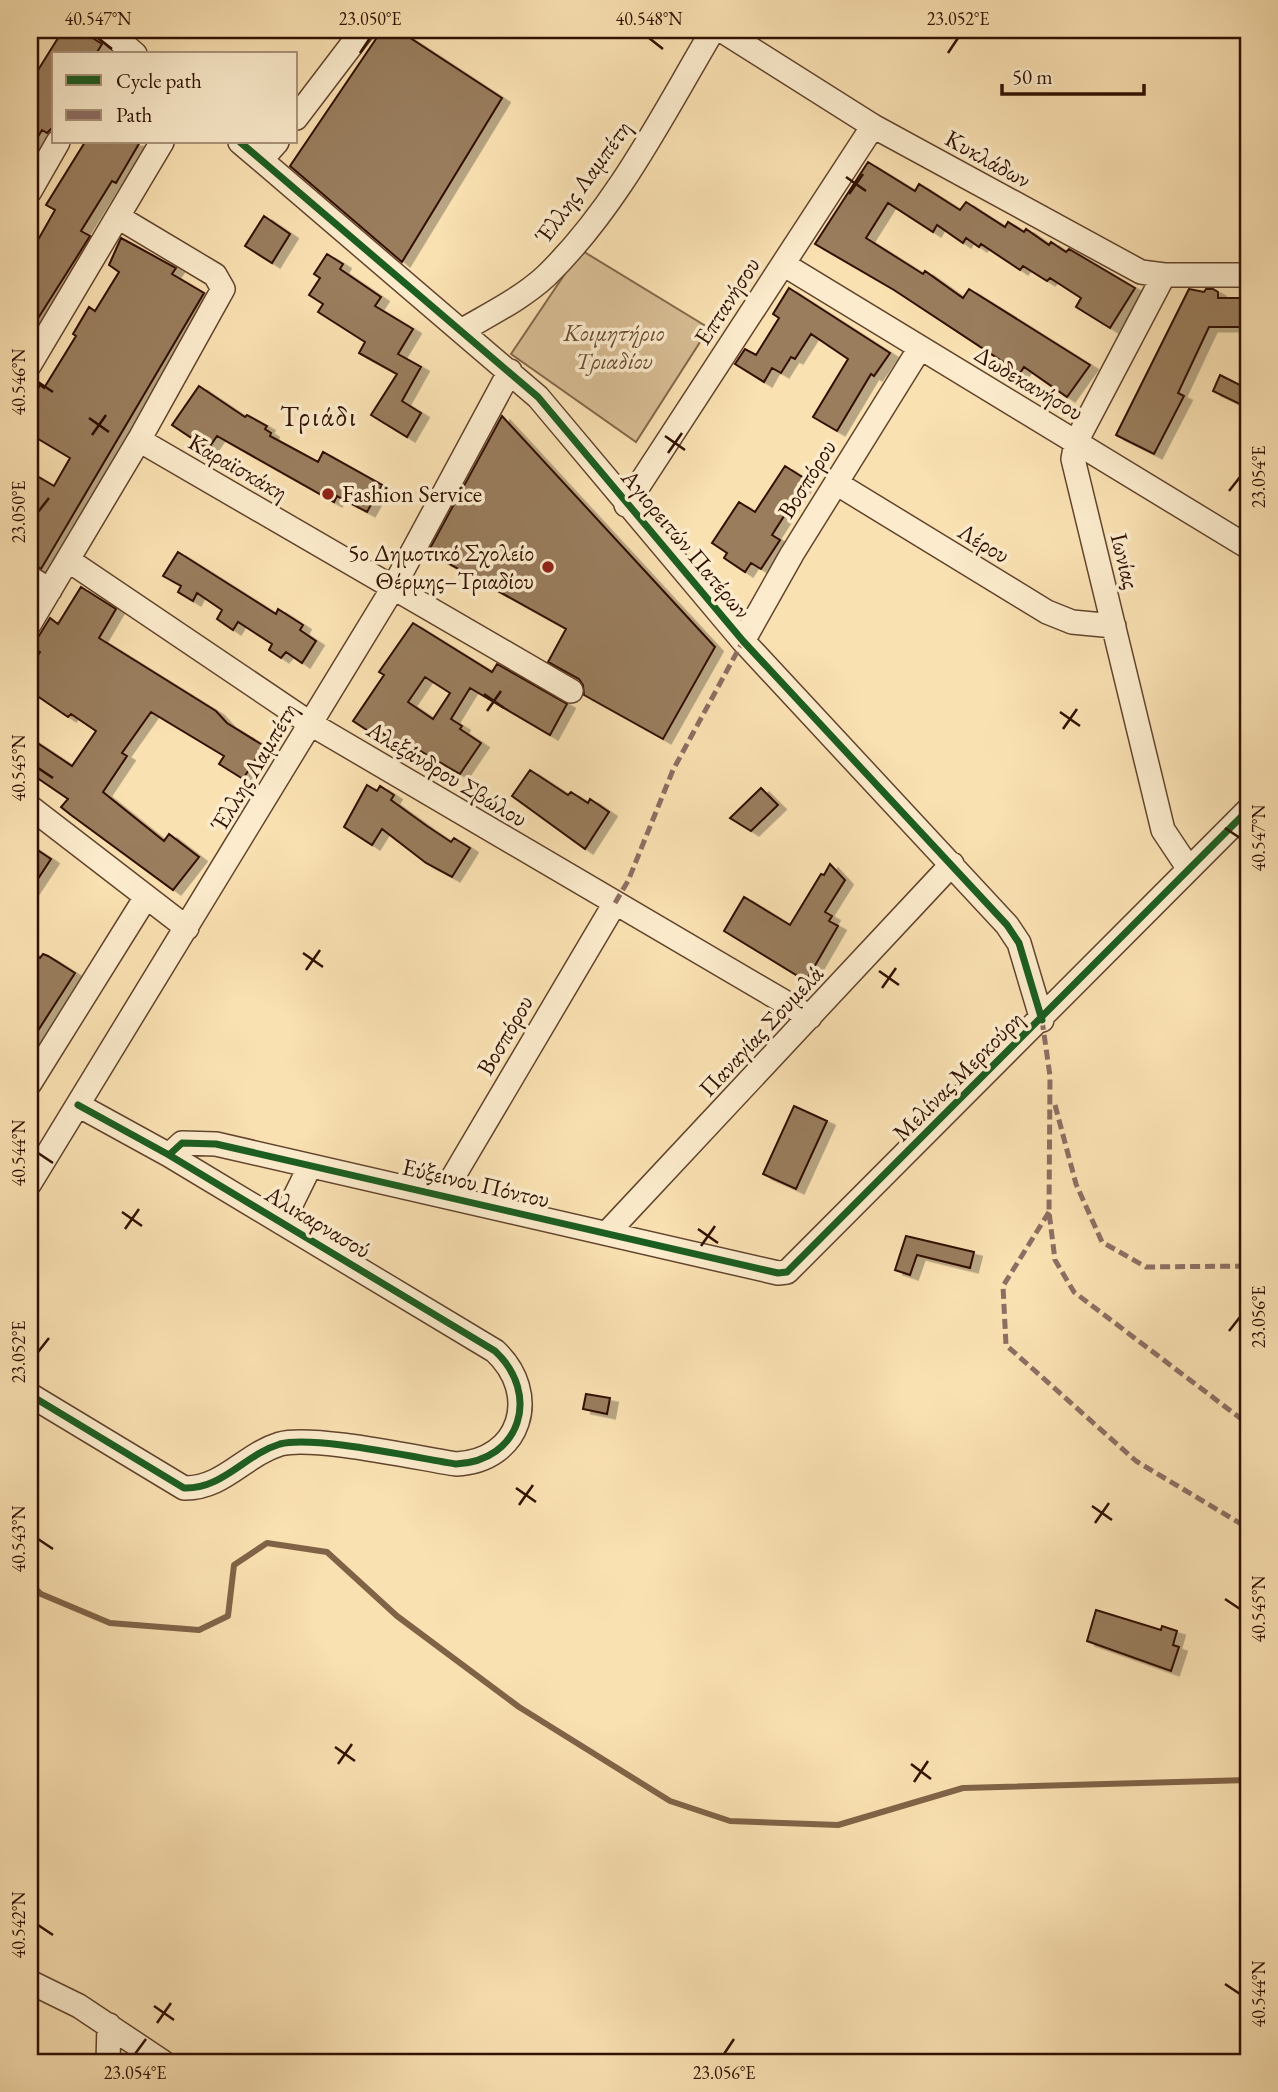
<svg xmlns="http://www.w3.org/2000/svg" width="1278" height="2092" font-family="'EB Garamond',serif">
<defs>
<filter id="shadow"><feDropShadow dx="8" dy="4.5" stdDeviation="0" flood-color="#0004"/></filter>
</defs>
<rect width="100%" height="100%" fill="#fae1b2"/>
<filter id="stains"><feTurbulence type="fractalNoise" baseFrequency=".00286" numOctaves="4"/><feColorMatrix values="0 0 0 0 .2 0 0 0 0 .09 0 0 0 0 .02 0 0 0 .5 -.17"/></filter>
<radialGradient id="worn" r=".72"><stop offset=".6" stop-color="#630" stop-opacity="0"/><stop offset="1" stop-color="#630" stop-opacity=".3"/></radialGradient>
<path fill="#d8bd94" stroke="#84664a" stroke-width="2" d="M581,250L709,328L636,442L511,354Z"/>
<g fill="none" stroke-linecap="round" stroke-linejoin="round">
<path stroke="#806347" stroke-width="6" d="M30,1584L41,1594L110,1623L199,1630L228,1616L234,1565L267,1543L327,1552L397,1616L519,1707L670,1801L730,1821L838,1825L963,1788L1248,1780"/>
</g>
<path fill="#997d5d" stroke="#301001" stroke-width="2" fill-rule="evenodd" filter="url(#shadow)" d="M63,30H80L102,44L96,54H54V126L47,133L42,130L30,150V83Z
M382,30H398L502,98L402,262L290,166Z
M85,142H140L116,183L112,181L81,231L90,236L30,331V254L55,210L46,205Z
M868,162L915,191L919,184L960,210L966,202L1005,227L1008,222L1024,232L1026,229L1049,245L1051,242L1066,252L1069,249L1135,288L1110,328L1076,307L1081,298L1050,278L1047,281L1023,266L1020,270L981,244L979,247L966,238L963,243L937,225L933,232L888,203L866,238L923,274L925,271L963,298L969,289L1090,365L1067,397L1024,367L1020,373L894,290L815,244Z
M264,216L290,234L272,263L245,246Z
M121,238L176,268L172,274L204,293L41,569L30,563V472L54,486L70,458L30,434V403L40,385L44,388L76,336L73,334L89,307L95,311L119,272L109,265Z
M327,254L343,264L340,269L381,297L375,306L413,329L398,354L421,367L402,401L421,413L407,437L371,415L397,374L359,353L365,342L318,312L323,304L309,295L320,278L314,274Z
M789,288L890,353L874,376L871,374L837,431L813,417L848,359L811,334L795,359L791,357L781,373L772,368L764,382L735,364L745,349L756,355L779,318L773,314Z
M1189,289L1204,292L1206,289H1213L1218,292V298H1248V327H1209L1178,393L1184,396L1154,454L1116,435Z
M1220,375L1248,389V408L1213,391Z
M199,386L245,417L247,415L267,426L265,429L271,433L270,436L318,462L323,452L382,485L367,512L337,496L334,502L217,436L208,449L172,425Z
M502,416L715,647L663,739L584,695L583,685L579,679L548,662L566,629L428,552Z
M785,466L807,480L772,535L780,540L761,569L751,563L745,572L724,558L727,553L712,543L739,502L755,512Z
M178,552L276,614L278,609L303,625L300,630L316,641L302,663L286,652L281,658L269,650L272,644L238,622L233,630L217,619L222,610L197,593L193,601L178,592L181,586L163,576Z
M81,587L116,609L99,638L216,711L227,723L264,746L243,779L219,764L224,756L151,712L122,753L127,756L103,792L164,841L169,834L199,857L173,890L71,815L61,807L68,799L30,773V738L72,766L96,731L71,714L68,717L30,691V668L40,652L32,647L50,618L58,624Z
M413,623L492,672L497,664L567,704L550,735L470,688L451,719L462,726L460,729L481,743L460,774L405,742L402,747L379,731L376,736L353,721L384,675L379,672ZM425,677L450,693L433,719L408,702Z
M530,770L568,795L571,792L588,803L590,799L609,812L585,849L512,796Z
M367,785L377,791L380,786L394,795L391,800L427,826L451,842L454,838L470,848L452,877L426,863L382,829L372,845L344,827Z
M761,788L778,805L751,831L730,818Z
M30,845L51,859L30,891Z
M830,864L845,880L825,912L832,916L829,921L838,926L806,981L724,931L744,897L790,925L821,874L824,875Z
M30,951L40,958L43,954L48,956L75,973L30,1043Z
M794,1106L827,1121L796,1189L763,1174Z
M906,1236L974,1252L970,1268L917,1255L910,1275L895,1270Z
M586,1394L610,1398L607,1414L583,1409Z
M1096,1610L1161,1630L1162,1626L1177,1631L1173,1645L1179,1647L1171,1671L1087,1641Z"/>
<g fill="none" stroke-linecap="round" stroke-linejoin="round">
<defs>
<path id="minor" d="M107,30L135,54
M721,30L873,126L1141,272L1164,275H1248
M296,118L363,30
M240,142L538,397L743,641L1007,925L1019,943L1042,1020
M261,160L277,142
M30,191L58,142
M783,264L1248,547
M1164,275L1076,442L1073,459L1163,830L1189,869
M461,331C490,314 521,299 546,276C617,207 663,114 713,30
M30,364L162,142
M139,440L571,691
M836,483L1047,612L1072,622L1114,626
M626,505L873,126
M68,560L311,724L810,1017
M30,578L50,590
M30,623L139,440L223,289L215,275L118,217
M743,641L792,554L920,348
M30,807L187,928
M30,1083L146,897
M169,1155L182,1143L216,1144L778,1273L787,1272L1248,810
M30,1183L393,588L510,371
M443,1194L615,903
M282,1223L310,1166
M607,1233L952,864
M30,1395L184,1488C223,1489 244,1455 280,1444C313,1435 417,1458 456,1464C521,1461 541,1394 495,1351L169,1155L78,1105
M30,1982L79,2006L163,2062
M108,2062L109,2025"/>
</defs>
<use href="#minor" stroke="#62442d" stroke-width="26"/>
<use href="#minor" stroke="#fceccd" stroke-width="23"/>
<path stroke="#8d6e63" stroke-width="5" stroke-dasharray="10 5" stroke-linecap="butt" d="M615,903L628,881L673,770L743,641
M1042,1020L1050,1076L1049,1212L1055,1260L1074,1292L1248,1424
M1055,1105L1076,1184L1102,1242L1146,1267L1248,1266
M1049,1212L1003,1286L1006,1345L1136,1461L1248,1528"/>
<defs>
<path id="cycleway" d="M240,142L538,397L743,641L1007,925L1019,943L1042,1020
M169,1155L182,1143L216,1144L778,1273L787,1272L1248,810
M30,1395L184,1488C223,1489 244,1455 280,1444C313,1435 417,1458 456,1464C521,1461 541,1394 495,1351L169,1155L78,1105"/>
</defs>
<use href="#cycleway" stroke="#fceccd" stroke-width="11"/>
<use href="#cycleway" stroke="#1b5e20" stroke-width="7"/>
</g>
<path fill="none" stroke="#301001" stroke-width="2.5" d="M98,38L112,49M649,38L663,49M360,53L370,38M948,53L958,38M846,177L866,191M849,194L863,174M38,382L53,392M89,418L109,432M92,435L106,415M665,436L685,450M668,453L682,433M1229,491L1240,477M38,512L49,498M484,694L504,708M487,711L501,691M1060,712L1080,726M1063,729L1077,709M38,768L53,778M1225,828L1240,838M303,953L323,967M306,970L320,950M879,971L899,985M882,988L896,968M38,1153L53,1163M122,1212L142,1226M125,1229L139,1209M698,1229L718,1243M701,1246L715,1226M1229,1331L1240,1317M38,1352L49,1338M516,1488L536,1502M519,1505L533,1485M1092,1506L1112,1520M1095,1523L1109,1503M38,1539L53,1549M1225,1599L1240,1609M335,1747L355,1761M338,1764L352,1744M911,1764L931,1779M914,1782L928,1761M38,1925L53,1935M1225,1984L1240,1994M154,2006L174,2020M157,2023L171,2003M135,2054L146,2039M724,2054L734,2039"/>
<g fill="#8f2418" stroke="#fceccd" stroke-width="2.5">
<circle cx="328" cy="494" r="7"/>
<circle cx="548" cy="567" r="7"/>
</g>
<g text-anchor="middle" stroke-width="7" stroke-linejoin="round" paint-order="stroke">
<g font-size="24" fill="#301001" stroke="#fceccd">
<text transform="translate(988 159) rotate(29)" y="8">Κυκλάδων</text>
<text transform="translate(583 182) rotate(-54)" y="8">Έλλης Λαμπέτη</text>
<text transform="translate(727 301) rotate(-57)" y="8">Επτανήσου</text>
<text transform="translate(1029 383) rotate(31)" y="8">Δωδεκανήσου</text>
<text transform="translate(238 467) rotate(30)" y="8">Καραϊσκάκη</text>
<text transform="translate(807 479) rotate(-58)" y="8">Βοσπόρου</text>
<text transform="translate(984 543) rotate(31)" y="8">Λέρου</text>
<text transform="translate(686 544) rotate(50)" y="8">Αγιορειτών Πατέρων</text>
<text transform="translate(1125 561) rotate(76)" y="8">Ιωνίας</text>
<text transform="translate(254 767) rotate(-59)" y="8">Έλλης Λαμπέτη</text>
<text transform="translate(447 774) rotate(31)" y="8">Αλεξάνδρου Σβώλου</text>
<text transform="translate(761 1031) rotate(-47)" y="8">Παναγίας Σουμελά</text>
<text transform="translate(505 1035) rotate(-60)" y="8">Βοσπόρου</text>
<text transform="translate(958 1076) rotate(-45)" y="8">Μελίνας Μερκούρη</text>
<text transform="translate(476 1183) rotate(13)" y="8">Εύξεινου Πόντου</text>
<text transform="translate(318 1222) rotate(31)" y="8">Αλικαρνασού</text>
</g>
<g font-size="24" font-style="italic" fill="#6b4d34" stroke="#fceccd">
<text x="614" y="341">Κοιμητήριο<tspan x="614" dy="28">Τριαδίου</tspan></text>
</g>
<g font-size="24" fill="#301001" stroke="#fceccd" text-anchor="start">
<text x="342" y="502">Fashion Service</text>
<text x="534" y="561" text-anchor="end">5ο Δημοτικό Σχολείο<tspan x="534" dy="28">Θέρμης–Τριαδίου</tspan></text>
</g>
<g font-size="28" letter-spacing="2" fill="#301001" stroke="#fceccd">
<text x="319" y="426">Τριάδι</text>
</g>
</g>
<rect width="1278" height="2092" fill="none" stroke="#fae1b2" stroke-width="77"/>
<rect x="52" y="52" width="245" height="91" fill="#fceccd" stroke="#aa947b" stroke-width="2"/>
<rect x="66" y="75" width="35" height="10" fill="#1b5e20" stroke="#aa947b" stroke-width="2"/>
<text x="116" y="88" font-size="21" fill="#301001">Cycle path</text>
<rect x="66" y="110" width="35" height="10" fill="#8d6e63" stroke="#aa947b" stroke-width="2"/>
<text x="116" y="122" font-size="21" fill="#301001">Path</text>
<path d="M1002 84v10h142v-10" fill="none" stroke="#301001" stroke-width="3.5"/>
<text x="1012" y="84" font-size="21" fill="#301001" stroke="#fceccd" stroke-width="5" paint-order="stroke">50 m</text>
<rect x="38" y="38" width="1202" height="2016" fill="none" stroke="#301001" stroke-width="2.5"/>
<g font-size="18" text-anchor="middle" fill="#301001">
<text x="98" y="25">40.547°N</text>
<text x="370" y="25">23.050°E</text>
<text x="649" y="25">40.548°N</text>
<text x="958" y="25">23.052°E</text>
<text transform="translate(19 382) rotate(-90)" y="6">40.546°N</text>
<text transform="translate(1259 477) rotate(-90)" y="6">23.054°E</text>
<text transform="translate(19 512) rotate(-90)" y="6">23.050°E</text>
<text transform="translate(19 768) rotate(-90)" y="6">40.545°N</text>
<text transform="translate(1259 838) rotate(-90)" y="6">40.547°N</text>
<text transform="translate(19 1153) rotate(-90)" y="6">40.544°N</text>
<text transform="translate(1259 1317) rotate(-90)" y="6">23.056°E</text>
<text transform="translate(19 1352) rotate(-90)" y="6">23.052°E</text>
<text transform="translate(19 1539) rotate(-90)" y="6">40.543°N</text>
<text transform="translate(1259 1609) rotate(-90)" y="6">40.545°N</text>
<text transform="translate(19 1925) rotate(-90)" y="6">40.542°N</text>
<text transform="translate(1259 1994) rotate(-90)" y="6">40.544°N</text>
<text x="135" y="2079">23.054°E</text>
<text x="724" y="2079">23.056°E</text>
</g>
<rect width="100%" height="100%" filter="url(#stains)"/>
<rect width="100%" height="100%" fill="url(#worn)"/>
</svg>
